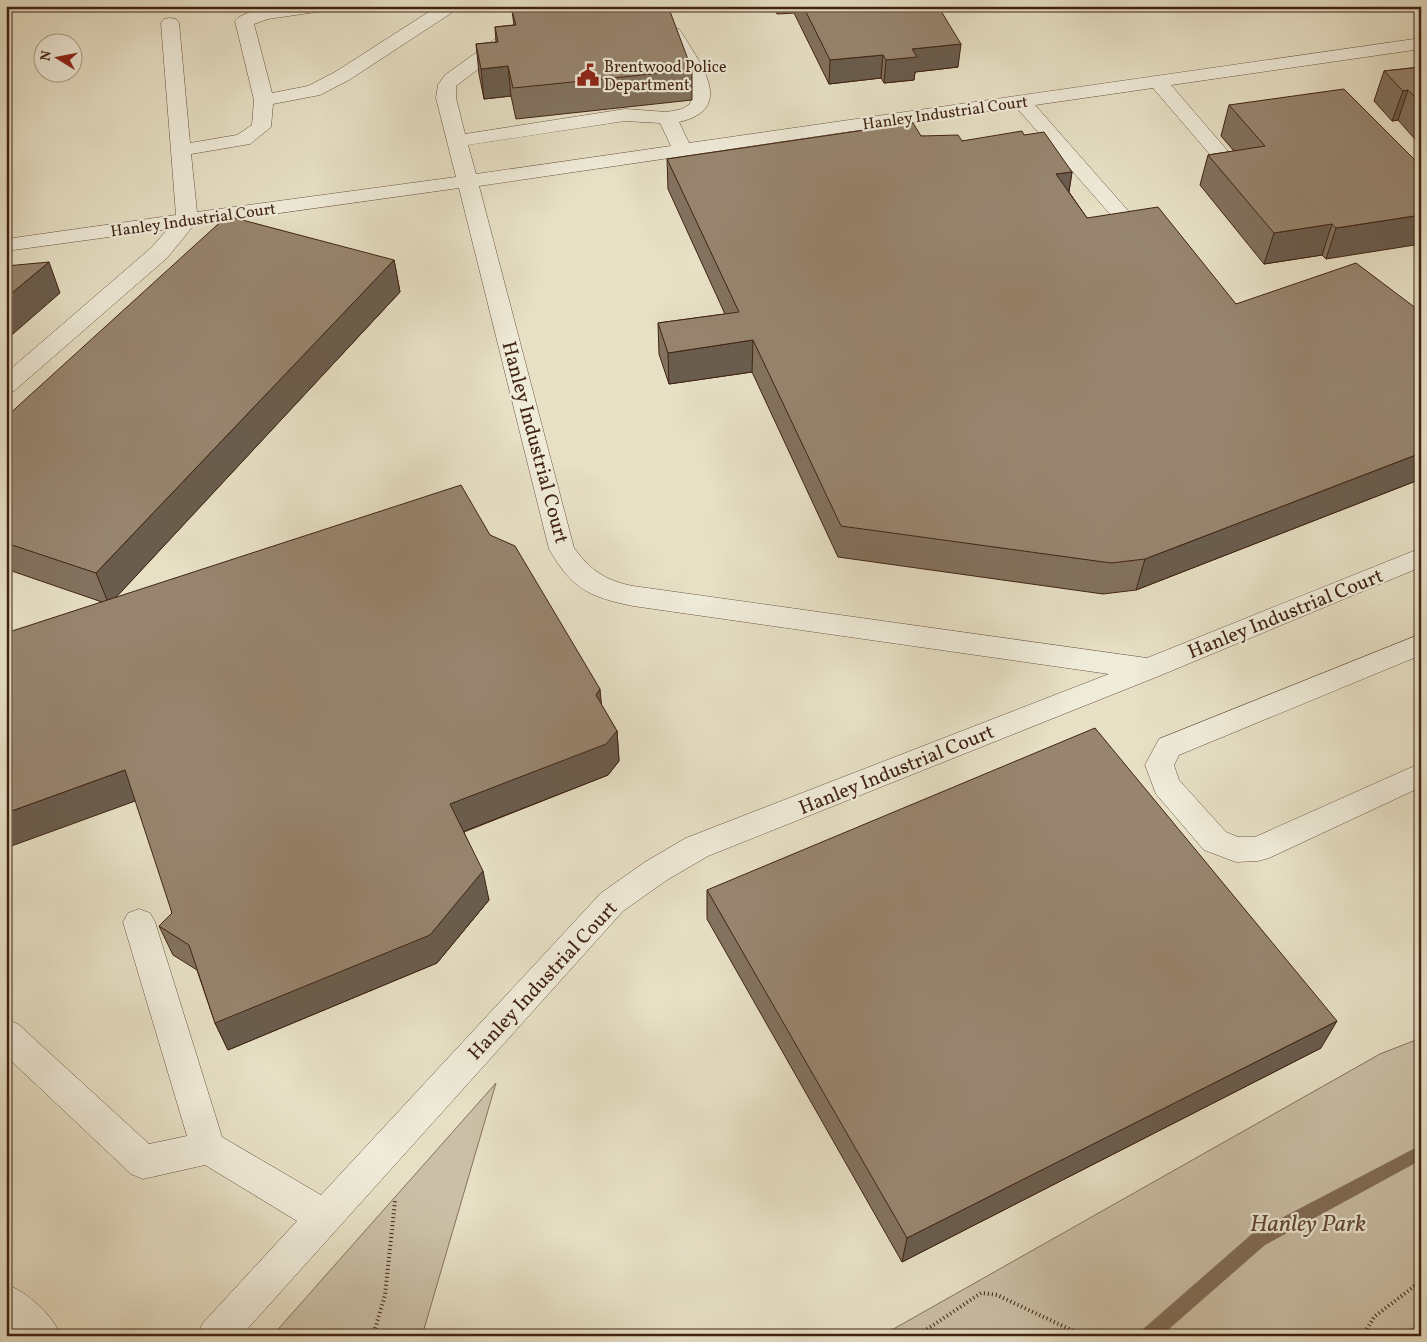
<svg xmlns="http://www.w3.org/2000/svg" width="1427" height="1342" font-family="Vollkorn,serif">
<rect width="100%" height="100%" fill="#e7e0c5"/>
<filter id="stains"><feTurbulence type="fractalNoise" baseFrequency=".004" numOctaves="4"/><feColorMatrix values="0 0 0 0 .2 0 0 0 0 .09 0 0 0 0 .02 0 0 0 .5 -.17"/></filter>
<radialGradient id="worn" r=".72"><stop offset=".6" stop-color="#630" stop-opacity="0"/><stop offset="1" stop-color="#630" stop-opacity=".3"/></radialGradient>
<path fill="#cbc0a7" stroke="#86725c" d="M1421,1038V1323L1401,1336H881L1380,1054Z
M496,1083L422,1336H272Z"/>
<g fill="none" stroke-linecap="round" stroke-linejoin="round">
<path fill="#826e59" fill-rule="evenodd" d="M1421,1145V1160L1265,1245L1161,1336H1140L1142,1330L1253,1233Z"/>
<defs>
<path id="minor" d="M283,6H332L329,10L323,11L268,19L254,24L272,93L308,86L335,72L438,6H459L456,10L349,80L320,95L273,104L271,127L250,144L191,154L197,212L456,177L436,98L438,85L445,75L502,34L508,33L514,34L517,38L514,42L456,86V98L465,134L625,109L667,112L682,109L690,104C697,80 675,53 664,33L667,29L673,28L679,29L682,33C701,65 736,109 679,122L689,143L1421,38V49L1171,85L1245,171L1248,175L1245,179L1238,181L1231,179L1153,88L1035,105L1138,222L1141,226L1138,230L1131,232L1124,230L1016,107L479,186L574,548C590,570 606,581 633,586L1147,658L1421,548V567L1159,676L708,856L667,880L623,911L241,1336H197L203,1323L297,1221L205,1165L143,1179L131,1174L6,1056V1019L18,1024L149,1144L187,1136L123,922L128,913L139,909L150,913L155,922L222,1137L321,1195L601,893L645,862L686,838L1109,674L633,606C589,597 572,589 549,549L459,188L194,225L167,258L14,391L6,393V373L151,248L168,229L6,251V239L176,215L161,23L164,19L170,18L176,19L179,23L190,143L237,135L252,125L254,100L235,21C242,11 271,8 283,6ZM625,121L660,123L671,146L476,174L468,145Z
M1421,634V655L1179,755L1174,765L1179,780L1226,832L1238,837H1255L1421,763V787L1269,858L1258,861L1236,862L1204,850L1156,794L1145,765L1159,739Z
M6,1284C28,1293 52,1314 61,1336H15L6,1328Z"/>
</defs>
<use href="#minor" stroke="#6a523f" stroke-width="1"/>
<path stroke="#402312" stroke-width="4" stroke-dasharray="1 3" stroke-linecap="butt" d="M373,1336L385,1295L395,1201
M917,1336L981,1293L997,1295L1084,1336
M1363,1336L1374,1317L1421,1281"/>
<use href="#minor" fill="#efebd9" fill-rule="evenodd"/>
</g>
<path fill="#82725f" stroke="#402312" d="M773,6H938L958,67L915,72L914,80L884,83L881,78L829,84L794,13L777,14Z
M512,11L692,70V100L516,119L511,96L484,99L479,74L476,44L496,42L495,27L514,25Z
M1421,67V146L1398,120L1392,121L1374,101L1384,71Z
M1229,105L1421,166L1326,259L1322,255L1264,264L1200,185L1208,155L1234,151L1221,136Z
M1024,135L1072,172L1069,192L1087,218L1236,304L1421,312V479L1136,590L1103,594L838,557L752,372L669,384L659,354L658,323L725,314L668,189L667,159L921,136L962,141Z
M394,260L400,292L115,598L490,535L602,706L617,731L619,761L608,775L464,832L489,900L437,963L228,1050L215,1023L197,970L173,955L159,926L172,913L102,602L6,569V417Z
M707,890L1321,1048L902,1262L707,919Z"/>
<path fill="#6a5d4e" stroke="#402312" d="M961,44L958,67L915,72L914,80L884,83L886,60L912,49Z
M883,55L881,78L829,84L830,60Z
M508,66L511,96L484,99L481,69Z
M1408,90L1398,120L1392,121L1403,91Z
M1072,172L1067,202L1056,174Z
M1421,215V244L1326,259L1336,228Z
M1332,224L1322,255L1264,264L1274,233Z
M394,260L400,292L109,605L96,573Z
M49,262L60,293L6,340V298Z
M753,340L752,372L669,384L668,353Z
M1421,453V479L1136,590L1145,559Z
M600,689L603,720L596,695Z
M617,731L619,761L608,775L457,834L450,804Z
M125,770L138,800L6,848V813Z
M483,871L489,900L437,963L228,1050L215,1023Z
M1337,1021L1321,1048L902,1262L907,1238Z"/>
<path fill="#97856f" stroke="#402312" d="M562,6H668L692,70L513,88L508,66L481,69L476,44L498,42L495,27L516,25L512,11Z
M803,6H938L961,44L912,49L917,57L886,60L883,55L830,60Z
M1421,67V103L1408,90L1403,91L1384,71Z
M1344,89L1421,166V215L1336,228L1332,224L1274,233L1208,155L1265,146L1229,105Z
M913,123L921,136L958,135L962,141L1022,131L1024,135L1044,132L1072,172L1056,174L1087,218L1158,207L1236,304L1356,263L1421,312V453L1145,559L1111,563L841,526L753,340L668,353L658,323L739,312L667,159Z
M227,216L394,260L96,573L6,543V417Z
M49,262L6,298V266Z
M461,485L490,535L515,546L600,689L596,695L617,731L606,744L450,804L483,871L430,935L215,1023L189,945L159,926L172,913L125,770L6,813V633Z
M1095,728L1337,1021L907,1238L707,890Z"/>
<defs>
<symbol id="civic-bare" viewBox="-9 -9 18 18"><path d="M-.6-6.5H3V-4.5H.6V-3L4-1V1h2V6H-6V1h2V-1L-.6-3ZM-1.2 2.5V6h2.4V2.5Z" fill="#8f2418" stroke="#efebd9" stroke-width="2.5" paint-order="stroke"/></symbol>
</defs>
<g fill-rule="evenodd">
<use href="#civic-bare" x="572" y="59" width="32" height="32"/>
</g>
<g text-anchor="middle" stroke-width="4.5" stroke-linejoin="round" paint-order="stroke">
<g font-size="16" fill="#402312" stroke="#efebd9" text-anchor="start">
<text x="604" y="72">Brentwood Police<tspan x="604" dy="18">Department</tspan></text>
</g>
<g font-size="16" fill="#402312" stroke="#efebd9">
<text transform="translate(945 112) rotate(-8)" y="6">Hanley Industrial Court</text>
<text transform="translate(193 219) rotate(-8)" y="6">Hanley Industrial Court</text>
</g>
<g font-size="20" fill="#402312" stroke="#efebd9">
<text transform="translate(536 442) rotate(75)" y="7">Hanley Industrial Court</text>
<text transform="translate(1285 613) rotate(-22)" y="7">Hanley Industrial Court</text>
<text transform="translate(896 769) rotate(-22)" y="7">Hanley Industrial Court</text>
<text transform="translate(542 980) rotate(-47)" y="7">Hanley Industrial Court</text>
</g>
<g font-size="24" font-style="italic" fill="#634a37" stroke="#efebd9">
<text x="1308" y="1231">Hanley Park</text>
</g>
</g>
<rect width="1427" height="1342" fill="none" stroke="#e7e0c5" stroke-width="25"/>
<rect x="8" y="8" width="1412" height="1327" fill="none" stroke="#402312" stroke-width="2.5"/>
<rect x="12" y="12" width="1402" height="1317" fill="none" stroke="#402312"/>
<g transform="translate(58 58) rotate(280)"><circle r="24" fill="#efebd9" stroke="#a99b89"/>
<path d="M0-4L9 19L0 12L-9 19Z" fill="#8f2418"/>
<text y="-8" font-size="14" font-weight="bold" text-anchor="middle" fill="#402312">N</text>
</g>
<rect width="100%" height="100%" filter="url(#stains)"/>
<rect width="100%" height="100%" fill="url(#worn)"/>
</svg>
